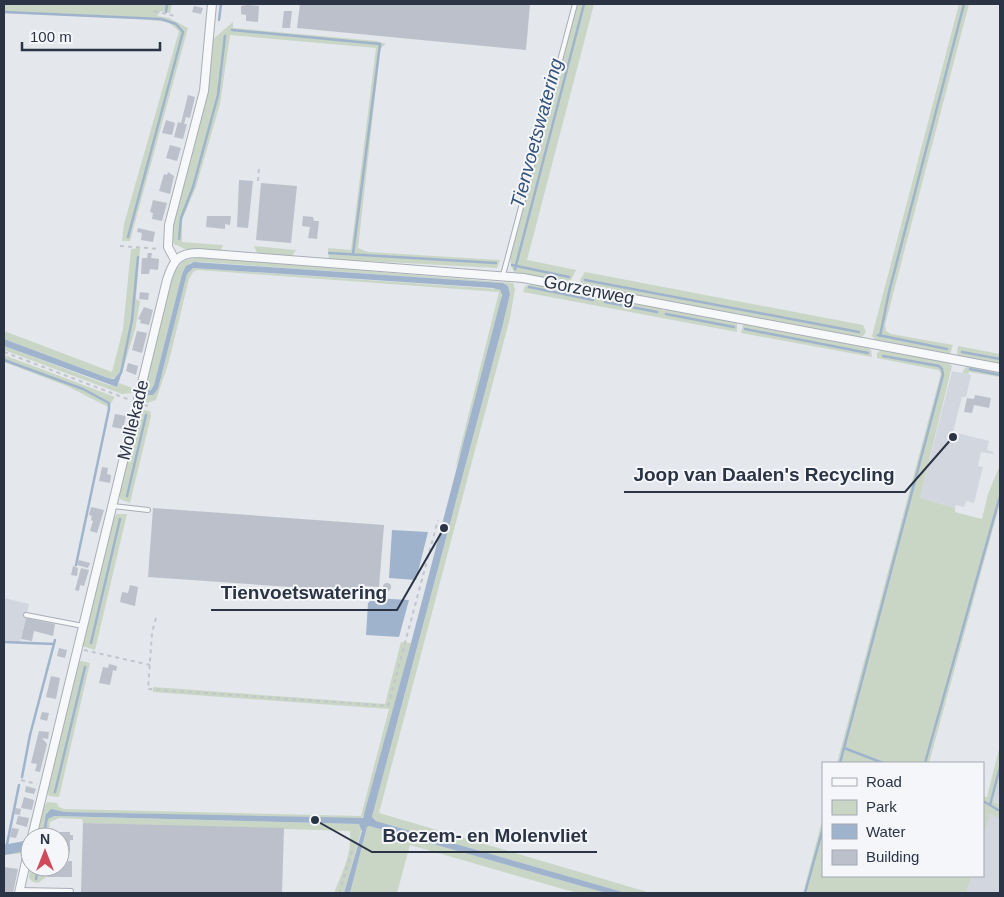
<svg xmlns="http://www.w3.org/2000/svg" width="1004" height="897" font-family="Arial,sans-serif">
<rect width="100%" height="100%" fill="#e4e7ec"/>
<path fill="#d2d6de" d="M952,371L971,375L966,397H962L953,432L989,441L987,450L994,452L993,454L981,452L978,466L983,467L974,503L966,501L964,507L956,505L955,508L920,498Z
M4,598L29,604L20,643L4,642Z
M1000,776V893H966L972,876H983V838Z"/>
<path fill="#c9d6c5" d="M4,4H172L170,13L161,11L157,16L169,18L188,28L130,241H122L124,224L179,31L168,22L141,19L4,13Z
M577,4H594L527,260L576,270L571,280L565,281L514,272L511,266L510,255Z
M959,4H969L885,325L886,331L891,334L953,345L950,354L875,340L872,336Z
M233,22V28L377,41L386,44L382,47L380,52L358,248L368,252L500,260L497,268L329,259L328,248L351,250L376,48L230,35L220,104L196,187L182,220V242L223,245L221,250L185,249L174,244L171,234L172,222L212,40Z
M254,246L296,250L292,256L261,254L257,253Z
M140,248L136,299L140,301L135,330L122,372H120L116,378H108L4,339V331L112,372L123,329L131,249Z
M199,257L513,283L515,289L510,318L379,813L651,893H626L376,821L372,817L503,324L510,294L508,286L503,283L201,262L190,263L182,274L154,385L151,390L147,391V395H151L158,389L187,274L193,268L498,289L501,292V301L465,441L455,469L499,292L198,270L193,272L189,279L169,361L156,400L147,403L142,396L173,273L183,261Z
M585,272L863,325L866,332L862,337H855L582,285L580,280Z
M532,284L595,295L596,298L601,299L603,297L659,307L664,311L666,309L734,322L737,323V332L523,292L525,286Z
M751,324L868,347L871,350L872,357L741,333L743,325Z
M4,346L103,383L117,387L119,383L135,389L132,393L122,394L4,350Z
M958,346L1000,354V364L959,356L957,353Z
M881,350L948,362L952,366L920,498L955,508V512L982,519L988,494L1000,465V503L929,763H837L941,373L938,370L877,358V353Z
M4,355L102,392L115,397L108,407L67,386L4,362Z
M970,366L1000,372V377L969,372L968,374L962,373L965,368Z
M142,410L150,411L151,416L130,503L120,499L119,494L138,414Z
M117,514H127L95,650L82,646L113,519Z
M401,642L411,643L365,813L361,819L65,812L53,810L47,812L42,837H35L41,812L47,802L57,803L59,807L64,809L361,816L389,709L153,692V687L385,704Z
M81,661L90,663L59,797L49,796L47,790L78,663Z
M1000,745V776L993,802L1000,805V818L990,814L983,838V796L987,797Z
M51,816L359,824L362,828L344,893H334C342,872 352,855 350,831L83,823L82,819L59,818L50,822L47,837H45L48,819Z
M823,817V876H972L966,893H803Z
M369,826L606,893H577L410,845L397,893H350L367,827Z
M26,843L24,853L4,855V846Z
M30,867L40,869L41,867H46V877L38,883L33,882L29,878Z"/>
<path fill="#9fb4cc" d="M194,262L503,283L508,286L510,294L503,324L372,817L376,821L626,893H606L369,826L367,827L350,893H344L362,831L359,824L54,816L48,819L45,837H42L46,814L51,809L65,812L363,818L411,643L502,295L500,290L493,288L193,268L187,274L158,389L153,395H147V391L151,390L154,385L182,274L186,266Z
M4,339L108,378L114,379L120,372H122L117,387L4,346Z
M392,530L428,532L416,580L389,578Z
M374,598L409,600L399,637L366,635L368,603Z"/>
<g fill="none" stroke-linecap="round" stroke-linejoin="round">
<path stroke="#9fb4cc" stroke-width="2.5" d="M4,12L161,19L176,24L183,32L128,237
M166,12L167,4
M219,20L221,4
M232,30L380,44L353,254
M179,239L181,218L193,187L218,95L225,36
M329,253L496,263
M512,265L569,277
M515,269L584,4
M585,280L859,332
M529,287L593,300
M605,302L657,312
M666,314L734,327
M745,329L868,353
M878,335L947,349
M880,336L889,292L964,4
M962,352L1000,359
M4,360L83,389L109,403V409L76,565
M970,369L1000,375
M121,373L132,320L138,257
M127,496L146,415
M4,642L54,644
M91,643L120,519
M844,748L883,763
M840,763L943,375L942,369L939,366L883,356
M925,763L1000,496
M22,777L30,735L55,640
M55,792L85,667
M983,801L1000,811
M990,805L1000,767
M6,849L19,785
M36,879L38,867
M805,893L823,828"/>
<path stroke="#9fb4cc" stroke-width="10" d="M4,850L25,846"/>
</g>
<path fill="#bbc0ca" d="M300,4H530L526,50L297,28Z
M247,5L259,6L258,22L246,21V15L241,14V6Z
M194,6L203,8L201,14L192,12Z
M284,11H292L290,28H282Z
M188,95L195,97L190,118L186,117L184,124H187L183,139L174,137L178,122L181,123Z
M166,120L175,123L172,135L162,133Z
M170,145L181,148L177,161L166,158Z
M168,172L174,176L170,194L159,191L164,174L167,175Z
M239,180L253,181L248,228L237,227Z
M261,183L297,186L291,243L256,240Z
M153,200L167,203L162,221L152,219L153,213L150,212Z
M207,216H231L230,225L225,224V229L206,227Z
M303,216L313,217L314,221H319L317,239L308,238L310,227L302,226Z
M138,228L155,232L153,242L141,240L142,233L137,232Z
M148,253H152L151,258L159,259L158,270L150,269L149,274H141L142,258H147Z
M140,292L149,293L148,300L139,299Z
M144,307L153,310L149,325L140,323L141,320L138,319Z
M137,331L147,333L142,353L132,350Z
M128,363L138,366L136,375L126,371Z
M975,395L991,398L989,408L974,405L972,413L964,412L967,398L974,399Z
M115,414L126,416L123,429L112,427Z
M102,467L108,468L107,474L111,475L110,483L99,481Z
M91,507L104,510L97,533L90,531L93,521L91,520L92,516L89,515Z
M153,508L384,525L379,587L363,586L362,592L148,577Z
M79,560L90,563L88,568L77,565Z
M73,566L78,568L77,576L71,575Z
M81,568L89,570L84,586L80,585L79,591L75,590Z
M383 587a4 4 0 1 1 8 0a4 4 0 1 1-8 0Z
M130,585L138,587L135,606L120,602L122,592L128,593Z
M26,618L55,624L53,636L34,631L32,641L21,639Z
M59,648L67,650L65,658L57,656Z
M109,664L117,666L116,671L113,670L110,685L99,683L103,667L108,668Z
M51,676L60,678L56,699L46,697Z
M42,712L49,713L47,721L40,719Z
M39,731L49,732L48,739L42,738L47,744L40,772L35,771L37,764L31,763Z
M26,786L36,789L34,794L25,792Z
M24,797L34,800L32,810L21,808Z
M15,808L21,809L20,815L14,814Z
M18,816L29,818L27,827L16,824Z
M83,823L284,828L282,893H81Z
M12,828L19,829L16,838L10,837Z
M59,832H70V835H73V840H70V852H60Z
M68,861H72V877H47V867L65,866Z
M4,867L18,869L13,893H4Z"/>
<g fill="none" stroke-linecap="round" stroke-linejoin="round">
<defs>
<path id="lane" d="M503,275L575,4
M113,506L148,510
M26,615L83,626
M19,890L71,891"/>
<path id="street" d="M175,260L168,247L169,225L204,91L212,4
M32,837L167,280C173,261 178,253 198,253L523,278L1000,368
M19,893L30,844"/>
</defs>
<use href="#lane" stroke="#a9aeb7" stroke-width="6"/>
<use href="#street" stroke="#a9aeb7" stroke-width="10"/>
<path stroke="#c2c5cb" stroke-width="2" stroke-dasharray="4 4" stroke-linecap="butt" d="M154,11L175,16
M258,181L259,167
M120,246L160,249
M4,352L130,400
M144,405L152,407
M156,618L152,633L148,689L388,706L438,520
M84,650L150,665
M21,780L37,784
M339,893L353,848"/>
<use href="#lane" stroke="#f7f8fa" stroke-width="4"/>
<use href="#street" stroke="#f7f8fa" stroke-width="8"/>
</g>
<g text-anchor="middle" stroke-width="4" stroke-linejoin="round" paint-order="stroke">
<g font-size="18" fill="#2b3445" stroke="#f4f6f9">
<text transform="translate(589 290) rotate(11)" y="6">Gorzenweg</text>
<text transform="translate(133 420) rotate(-76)" y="6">Mollekade</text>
</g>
<g font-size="19" font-style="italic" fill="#34527a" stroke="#f4f6f9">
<text transform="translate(536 133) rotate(-75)" y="7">Tienvoetswatering</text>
</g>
</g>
<path fill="none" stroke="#2b3445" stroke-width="2" d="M953 437L905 492H624M444 528L397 610H211M315 820L372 852H597"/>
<g fill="#2b3445" stroke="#f4f6f9" stroke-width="2">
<circle cx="953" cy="437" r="5"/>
<circle cx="444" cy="528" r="5"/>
<circle cx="315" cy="820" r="5"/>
</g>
<g font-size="19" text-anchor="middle" font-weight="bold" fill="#2b3445" stroke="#f4f6f9" stroke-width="4" stroke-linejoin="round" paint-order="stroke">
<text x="764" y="481">Joop van Daalen's Recycling</text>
<text x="304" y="599">Tienvoetswatering</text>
<text x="485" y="842">Boezem- en Molenvliet</text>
</g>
<rect width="1004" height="897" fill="none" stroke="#2b3445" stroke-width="10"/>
<rect x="822" y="762" width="162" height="115" fill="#f4f6f9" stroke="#a4a8b1"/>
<rect x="832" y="778" width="25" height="8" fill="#f7f8fa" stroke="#a4a8b1"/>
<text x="866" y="787" font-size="15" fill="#2b3445">Road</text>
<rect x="832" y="800" width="25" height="15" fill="#c9d6c5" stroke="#a4a8b1"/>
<text x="866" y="812" font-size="15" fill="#2b3445">Park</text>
<rect x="832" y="824" width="25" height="15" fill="#9fb4cc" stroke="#a4a8b1"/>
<text x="866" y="837" font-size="15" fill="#2b3445">Water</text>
<rect x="832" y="850" width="25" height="15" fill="#bbc0ca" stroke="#a4a8b1"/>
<text x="866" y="862" font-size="15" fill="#2b3445">Building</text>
<g transform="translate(45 852)"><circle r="24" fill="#f4f6f9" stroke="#a4a8b1"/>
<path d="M0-4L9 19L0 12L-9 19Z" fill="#d1495b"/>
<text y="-8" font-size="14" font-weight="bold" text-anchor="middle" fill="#2b3445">N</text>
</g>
<path d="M22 42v8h138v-8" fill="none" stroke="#2b3445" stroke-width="2.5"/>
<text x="30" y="42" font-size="15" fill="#2b3445" stroke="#f4f6f9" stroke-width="4" paint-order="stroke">100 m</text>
</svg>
